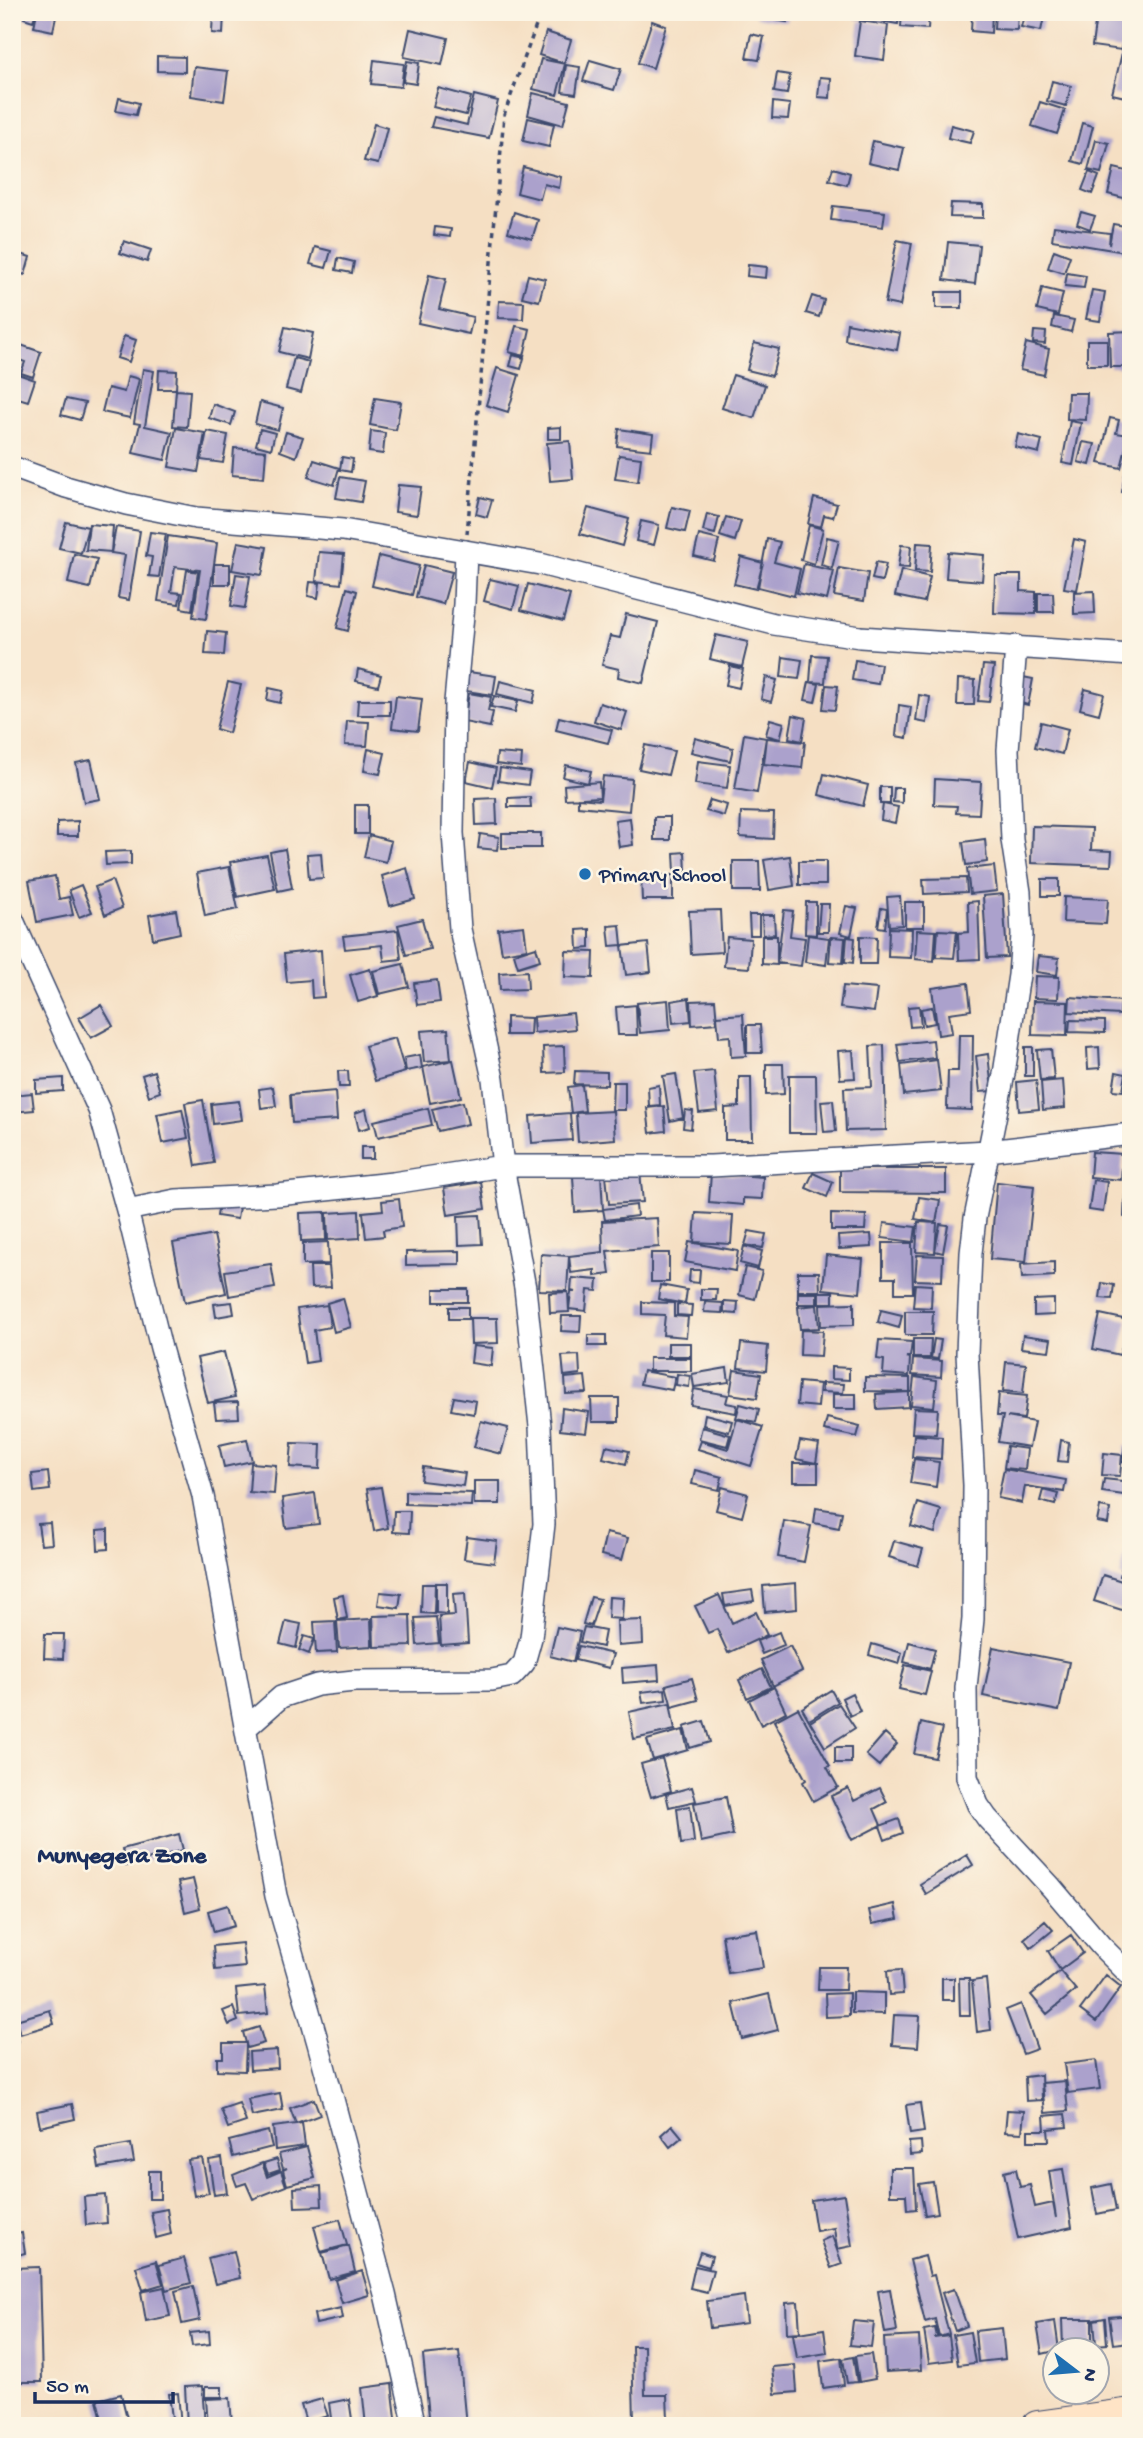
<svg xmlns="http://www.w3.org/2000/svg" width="1143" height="2438" font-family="'Gochi Hand',sans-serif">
<rect width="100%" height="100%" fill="#fcf5e5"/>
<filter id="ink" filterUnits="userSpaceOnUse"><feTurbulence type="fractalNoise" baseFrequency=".0143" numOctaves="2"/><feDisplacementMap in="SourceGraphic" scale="14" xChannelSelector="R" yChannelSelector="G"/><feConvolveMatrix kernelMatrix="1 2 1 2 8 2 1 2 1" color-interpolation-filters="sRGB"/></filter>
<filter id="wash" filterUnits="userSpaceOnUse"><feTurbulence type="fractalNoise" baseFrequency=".00686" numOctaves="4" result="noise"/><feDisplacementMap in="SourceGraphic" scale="28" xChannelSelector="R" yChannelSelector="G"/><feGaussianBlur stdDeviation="1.57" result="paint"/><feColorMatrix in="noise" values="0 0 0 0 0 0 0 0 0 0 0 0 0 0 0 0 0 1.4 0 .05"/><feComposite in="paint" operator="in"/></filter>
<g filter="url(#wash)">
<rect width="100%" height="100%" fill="#f5dfc3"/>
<g id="blocks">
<path fill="#aba1cc" d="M26,12H36L33,21L24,18Z
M37,12H57L53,31L34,27Z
M213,12H224L223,34L212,33Z
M756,12H789L787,22L755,17Z
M855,12H873L872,20L854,19Z
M875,12H900L898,24L874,20Z
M902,12H929L928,29L901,27Z
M972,12H992L991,33L971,31Z
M995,12H1018L1017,30L994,29Z
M1025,12H1045L1041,31L1021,27Z
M1096,16L1126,20L1121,50L1092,46Z
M652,21L666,26L653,68L638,63Z
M860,21L888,25L884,60L855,56Z
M410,29L448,38L442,65L404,57Z
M546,32L571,40L564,63L539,55Z
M751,34L764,37L759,60L746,58Z
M1123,49L1131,51V73L1125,97L1112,94Z
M157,56L185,57V72L157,71Z
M541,59L565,64L557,95L533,89Z
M374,60L404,64L401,87L371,84Z
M590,60L621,69L614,90L583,81Z
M407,61L419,63L416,84L403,82Z
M566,65L580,67L576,94L562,92Z
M194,67L228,71L224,101L191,96Z
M777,73L790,75L787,94L774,92Z
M820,77L831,78L830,98L818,97Z
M1052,81L1071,86L1066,106L1047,101Z
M438,88L471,97L466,115L433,107Z
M533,93L569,102L563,125L528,115Z
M474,95L498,101L489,138L431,127L434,117L467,125Z
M119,98L139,103L136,115L116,111Z
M773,102L790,104L788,119L772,118Z
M1040,102L1065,110L1057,134L1032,126Z
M528,118L554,124L549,147L523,141Z
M1082,123L1093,126L1083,164L1072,161Z
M374,124L387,128L378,164L364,161Z
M951,125L974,131L970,143L948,138Z
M1096,140L1109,143L1101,173L1088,170Z
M873,141L904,148L899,170L868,163Z
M523,167L561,177L559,188L544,184L540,199L517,193Z
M833,168L850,173L847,185L829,180Z
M1114,168L1131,172V200L1108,194Z
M1089,172L1099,176L1092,194L1082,190Z
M951,203L983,204V218L950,217Z
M833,206L885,212L883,227L831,220Z
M514,212L538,220L532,239L508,232Z
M1081,212L1095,216L1090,229L1077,224Z
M1113,224L1131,227V253L1052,240L1054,226L1110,233L1109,245Z
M435,227L451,229L450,237L434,235Z
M897,240L912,243L900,306L885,303Z
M124,241L151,250L147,262L120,253Z
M948,242L979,245L975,284L944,280Z
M315,247L331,251L326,268L310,264Z
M1054,250L1070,256L1064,273L1048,268Z
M12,251L30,257L25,275L12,271Z
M338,258L354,262L352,273L336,270Z
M748,265L767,267L766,278L747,276Z
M1067,273L1086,276L1084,288L1065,286Z
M429,275L446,279L439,309L473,317L469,334L418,323Z
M528,275L545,279L539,301L522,297Z
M1042,288L1063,293L1058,315L1037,310Z
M1092,290L1105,292L1100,321L1086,319Z
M936,292H962V308H936Z
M812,296L824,300L819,317L806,313Z
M499,301L524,302L523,319L498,318Z
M1054,316L1074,320L1071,332L1052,327Z
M847,323L900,333L897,350L845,340Z
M516,326L530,329L524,356L509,352Z
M285,327L313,333L308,359L279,352Z
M1034,331L1046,332L1045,344L1033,343Z
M1131,331V367H1110L1109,332Z
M124,336L136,340L129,362L117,358Z
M1087,340H1107V365H1087Z
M12,342L41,352L33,377L21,373L25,362L12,357Z
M754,343L779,349L772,376L747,370Z
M1026,343L1049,349L1044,375L1020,370Z
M513,355L524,358L521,369L510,366Z
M294,358L309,362L301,393L286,389Z
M497,368L519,375L508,412L486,405Z
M143,369L154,371L145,426L172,432L165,460L133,453L140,424L134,423Z
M159,370L177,371L176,389H158Z
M12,372L35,380L28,401L12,396Z
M733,375L765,385L754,418L722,408Z
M128,376L139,379L130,418L102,412L108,388L124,392Z
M176,390L190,391L187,427L173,426Z
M1068,393H1087L1086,420L1067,419Z
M375,398L401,402L396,430L370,425Z
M66,399L85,403L80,420L61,415Z
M260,402L283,408L278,430L255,424Z
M213,404L235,412L231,425L209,418Z
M1110,418L1119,420L1116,433L1129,435L1121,468L1099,463Z
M1070,421L1081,423L1073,465L1062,463Z
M561,427V439H548V428Z
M176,428L205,433L198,472L169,467Z
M260,429L275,433L271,449L256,445Z
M619,429L653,434L651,450L617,446Z
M207,431L228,435L223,463L201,460Z
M371,431L385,433L383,454L369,452Z
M286,432L303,437L296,457L280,451Z
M1018,434L1042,440L1039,453L1015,447Z
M570,441L573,479L550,481L547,443Z
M1083,442L1095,444L1090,465L1078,462Z
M234,448L266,451L264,478L232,475Z
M619,455L641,458L638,482L615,479Z
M342,457L353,459L351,472L340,470Z
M314,460L339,468L334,485L308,477Z
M1125,474L1131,475V493L1122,492Z
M340,477L365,481L361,502L336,498Z
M398,485L421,487L417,515L395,512Z
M480,497L492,500L487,517L476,514Z
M814,498L837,504L833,517L824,515L821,527L808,524Z
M672,507L690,511L685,532L667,528Z
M588,508L629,519L622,546L580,534Z
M707,514L719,517L715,534L703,531Z
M726,517L741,521L735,541L720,536Z
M641,521L659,525L654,545L636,541Z
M66,522L88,527L81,553L59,548Z
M89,524L113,526L111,552L86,550Z
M809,525L823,529L814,564L801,560Z
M116,527L140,531L129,600L118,598L125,555L111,553Z
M150,532L166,534L159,577L149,576L152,557L146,556Z
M699,535L719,540L714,561L694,556Z
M168,536L217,543L214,564H230V584H214V564L206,619L193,617L200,570L175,567L171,592L181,593L179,604L158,601Z
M827,537L839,540L832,568L821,565Z
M767,539L780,542L774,562L800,569L794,596L758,587Z
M1074,539L1086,542L1077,590L1064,588Z
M238,542L267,547L262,575L232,570Z
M917,543L932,544L930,572L915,571Z
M901,545L911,546L909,568L898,567Z
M319,552L344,554L341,584L316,581Z
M948,552L984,555L982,581L946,578Z
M74,554L97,559L90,588L68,583Z
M379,556L419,566L412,595L372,586Z
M741,557L763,563L756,589L734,584Z
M876,562L886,564L882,581L872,579Z
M804,564L834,571L827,600L797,593Z
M424,565L452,572L443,604L416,597Z
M839,568L868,573L864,601L834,596Z
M187,570L198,572L192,610L181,608Z
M901,570L930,577L924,602L895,596Z
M236,574L250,576L245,608L231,606Z
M995,575H1021V591L1036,592V614L994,613Z
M490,579L519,586L513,609L484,601Z
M310,582L320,583L318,598L308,596Z
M528,584L570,595L563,621L521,610Z
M347,588L357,591L348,631L337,628Z
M1094,591L1095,613L1074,614V592Z
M1038,593H1053L1054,612H1038Z
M626,614L658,622L643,683L618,677L619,669L602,665L610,636L620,638Z
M207,631L226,633L224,655L205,654Z
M716,635L748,642L742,667L710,659Z
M812,655L827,656L825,683L810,682Z
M783,657L802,660L799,679L781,677Z
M855,660L881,664L878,684L852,680Z
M983,665L994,666L989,702L978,701Z
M730,666L743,669L739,688L726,685Z
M358,669L381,675L378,686L356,681Z
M469,672L496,676L493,695L466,691Z
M766,677L777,680L771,702L761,699Z
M1023,677L1033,679L1028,705L1017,702Z
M958,679L975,680L974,705H957Z
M500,681L536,690L533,703L497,694Z
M228,682L241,685L229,733L216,729Z
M809,682L819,684L815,702L805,700Z
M826,685L838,686L835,710L823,709Z
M269,688L283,691L280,703L267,700Z
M1085,689L1104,694L1099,714L1080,709Z
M469,693L491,697L488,711L493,712L490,727L464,722Z
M919,695L930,697L927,723L916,721Z
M396,696L422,699L418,731L392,728Z
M494,696L518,701L515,712L491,707Z
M358,700H390V715H357Z
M600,703L627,712L621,730L594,721Z
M899,705L911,707L907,738L896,736Z
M793,715L806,718L802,741L789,738Z
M559,717L612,730L608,743L556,730Z
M770,719L784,723L780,739L766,735Z
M347,721L369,722L367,746L345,745Z
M1041,722L1068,729L1062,754L1035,747Z
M744,734L766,738L757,793L735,789Z
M695,738L733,748L730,761L691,752Z
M767,738L805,742L802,768L764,764Z
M645,745L674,751L668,775L639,769Z
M368,749L385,753L380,774L364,771Z
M497,753L522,755L521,767L496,764Z
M91,760L100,799L84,802L76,763Z
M698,761L730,765L727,788L695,784Z
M470,762L496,768L492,787L466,781Z
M566,765L591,771L588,783L563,777Z
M500,768L530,772L528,785L498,781Z
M824,774L868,785L863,806L819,795Z
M603,776L632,779L629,811L578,806V798L600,800Z
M935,779L981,782L979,814L956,813L957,806L934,805Z
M599,782L600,797L565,799L564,785Z
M880,787H890V804H880Z
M894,788H902V803L893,802Z
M530,797L531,807H508V798Z
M496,798L497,824L476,825L475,799Z
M710,800L727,805L724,816L706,811Z
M883,804L898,807L895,823L881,820Z
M355,805H368V834H355Z
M741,812L774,813L773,839L740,837Z
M654,817H670V840H654Z
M630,818L633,845L619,847L615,820Z
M78,821V836H57V822Z
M1032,826L1092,828L1091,850L1112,851L1111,866L1031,863Z
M502,833H541V848H502Z
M480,834L499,837L497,850L478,848Z
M369,835L391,841L386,862L364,857Z
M985,839L987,862L966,865L963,842Z
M285,849L292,888L278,891L270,852Z
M131,851V864L106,865L105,852Z
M685,852L686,872H675L674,853Z
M321,853L323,878L309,879L307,854Z
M267,855L275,889L237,897L230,862Z
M790,856L794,886L769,890L764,860Z
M733,861H759L760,891H733Z
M799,861H826V885H799Z
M994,866L997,891L970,894L967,869Z
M229,867L238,909L205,916L197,873Z
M407,868L415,899L390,906L382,876Z
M673,875V900H642L641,876Z
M55,876L59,899L69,897L73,915L37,922L29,881Z
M966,878L967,892L924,894L923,879Z
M1042,879H1059V896H1042Z
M112,880L122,908L105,915L95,887Z
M81,885L92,912L79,917L69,890Z
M1003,894L1007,957L987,958L983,896Z
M900,896L902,925L889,926L887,897Z
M1064,897L1108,899L1106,924L1063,922Z
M978,901L980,959L959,960L958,933L969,932L968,902Z
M806,902H816V935L805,934Z
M905,902H924V927H905Z
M820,904H829L828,932H818Z
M846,906L857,908L851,936L840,933Z
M881,908L887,909L885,928L878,927Z
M176,910L180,933L153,939L149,915Z
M720,910L722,952L691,954L689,911Z
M784,910L793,911L790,936L805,938L801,966L777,963Z
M749,915H759V935H750Z
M762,915H774L775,934L763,935Z
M422,919L430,949L406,955L398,925Z
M620,925L622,945L610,946L608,926Z
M524,926L527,949L502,953L498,929Z
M889,928L912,929L911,958L888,957Z
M590,929V948L578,949L577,930Z
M398,930L401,959L384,961L382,945L345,949L343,936Z
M917,930L936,931L934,961L915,959Z
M938,930L957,931L954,958L936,957Z
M808,935L829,938L826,965L805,962Z
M762,936H777V965L762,964Z
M860,936L877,937L876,964H860Z
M727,937L751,939L749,968L724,966Z
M831,937L845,938L843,963L829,962Z
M847,937L855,938L853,963L845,962Z
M648,943L651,972L626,975L622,946Z
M536,947L540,960L518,967L514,954Z
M321,950L324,997L312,998L311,980L287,982L284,954Z
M566,951L594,952L593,978L565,977Z
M1038,956L1059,958L1057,975L1036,972Z
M403,964L409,987L379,994L373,971Z
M370,969L378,996L358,1002L350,975Z
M527,971L528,989L500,990L499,973Z
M1035,976L1059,977L1058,999L1034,998Z
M437,980L440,1002L417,1005L414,983Z
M968,983L971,1010L949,1013L952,1033L938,1035L932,988Z
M843,986L877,989L874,1012L840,1008Z
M1070,997L1121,1001L1120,1015L1069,1012Z
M689,998L691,1021L673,1023L671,1001Z
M668,1000L670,1030L640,1033L637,1003Z
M715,1000L717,1023L692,1025L691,1001Z
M1033,1001L1068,1002L1067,1036L1032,1035Z
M101,1005L113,1026L91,1038L79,1018Z
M636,1005L637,1035H618L616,1007Z
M919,1006L921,1026L910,1027L908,1007Z
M932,1007L935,1023L924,1025L921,1009Z
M573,1013L575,1029L534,1033L533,1017Z
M743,1014L746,1056L731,1057L730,1036L719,1037L717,1016Z
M506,1017L531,1018L530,1035H506Z
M1070,1020L1105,1021V1033L1069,1032Z
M747,1025H760L762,1053H747Z
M448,1029L451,1060L424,1062L421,1031Z
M959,1035H973L972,1110L947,1109L948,1071H958Z
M395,1038L405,1072L375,1081L365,1046Z
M933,1040L935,1058L900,1062L897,1044Z
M884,1045L886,1130L846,1131L844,1088L872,1087L870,1046Z
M564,1046L565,1072L544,1073L543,1047Z
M1025,1047H1033V1076H1025Z
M1099,1047L1100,1068L1088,1069L1087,1048Z
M1051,1049L1054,1079L1040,1080L1037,1050Z
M853,1050L855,1078L840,1079L838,1051Z
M988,1054L992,1091L980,1092L976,1056Z
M420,1055L422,1068L406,1071L404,1058Z
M453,1060L461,1097L430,1103L423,1067Z
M937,1060L941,1091L904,1095L901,1065Z
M766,1064H783L784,1094L766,1095Z
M154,1071L160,1092L149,1096L142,1075Z
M338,1071H348L349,1087H339Z
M575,1071L607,1072V1085L574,1084Z
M714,1071L718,1111L699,1113L694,1073Z
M1116,1072L1126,1074L1123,1091L1113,1090Z
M676,1074L683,1118L670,1121L663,1076Z
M789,1075H816L817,1133H789Z
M739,1077H751L752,1140H725V1108L739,1107Z
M63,1078V1091L36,1093V1080Z
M1036,1080L1039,1109L1019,1111L1017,1082Z
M1063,1080L1065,1108L1043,1110L1041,1082Z
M613,1082H625V1110H612Z
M582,1085L585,1111L571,1113L568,1087Z
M659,1085L660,1105L649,1106L648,1087Z
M273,1087L276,1106L261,1108L259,1089Z
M335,1091L337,1120L292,1123L290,1095Z
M32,1093L34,1110L12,1112V1095Z
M203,1100L214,1163L196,1166L185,1103Z
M833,1100L836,1131L824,1132L821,1101Z
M239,1101L242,1120L213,1124L211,1104Z
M463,1102L468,1124L438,1131L432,1109Z
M664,1106L666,1131L650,1133L647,1108Z
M428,1108L432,1125L378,1137L374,1121Z
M182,1109L188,1138L163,1143L157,1114Z
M366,1109L370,1127L359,1130L355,1113Z
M685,1110L693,1111L691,1129L683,1128Z
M613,1111L615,1139L578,1142L576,1113Z
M570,1113L572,1140L532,1143L530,1116Z
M361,1147H373V1159H361Z
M1127,1148H1131V1218L1124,1217Z
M1092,1152L1123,1154L1121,1180L1090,1177Z
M840,1169H946V1193L840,1192Z
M640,1172L643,1202L609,1204L606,1176Z
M711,1173L763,1177L762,1199L743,1198V1205L709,1202Z
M813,1173L833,1182L827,1197L806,1188Z
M601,1174L603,1210L575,1212L573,1176Z
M1093,1180L1107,1182L1103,1212L1089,1210Z
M481,1182L485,1209L448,1215L444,1188Z
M997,1182L1034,1186L1026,1262L990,1259Z
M919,1197L940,1200L936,1223L915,1219Z
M399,1199L402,1227L383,1230L384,1236L366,1238L363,1212L383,1210L382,1201Z
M219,1204L239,1207L237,1219L217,1216Z
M636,1205L637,1216L605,1220L603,1209Z
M359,1211L360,1238L328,1240L327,1213Z
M325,1212L326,1240L301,1241L300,1213Z
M696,1213L733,1215L731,1244L694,1242Z
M831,1214L866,1215L865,1230H831Z
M480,1215L482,1244L459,1245L458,1216Z
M657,1218L659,1247L607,1251L610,1274L595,1276V1270L571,1273L569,1256L567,1291L539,1290L541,1254L569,1256L603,1252L602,1221Z
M918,1222L937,1223L935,1253L916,1252Z
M884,1223L916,1227L914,1242L882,1238Z
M940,1224L948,1225L943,1253L935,1251Z
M749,1231L766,1234L763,1248L745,1245Z
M871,1234L872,1247L839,1249L838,1236Z
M214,1235L226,1293L185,1302L173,1243Z
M328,1242L329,1264L303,1265V1243Z
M689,1242L738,1251L735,1271L685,1262Z
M883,1243H912L913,1293H895V1278H883Z
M744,1246L762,1251L758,1268L740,1263Z
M460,1251V1264L406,1265V1252Z
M651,1253H669V1282H651Z
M826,1255L863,1259L860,1293L823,1289Z
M917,1255L943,1256L942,1281L915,1280Z
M1054,1262V1276L1022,1278L1021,1264Z
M271,1264L275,1288L229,1296L225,1271Z
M310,1266H329L331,1287L311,1288Z
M745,1267L762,1271L755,1299L739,1295Z
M690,1270H700L699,1283L689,1282Z
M798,1272H819L820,1291H798Z
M572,1278L598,1280L597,1291L588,1290L586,1311L569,1309L571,1292H575L571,1291Z
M1102,1283L1114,1285L1112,1299L1100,1298Z
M915,1284L932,1285L931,1308L913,1307Z
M660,1285L687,1290L685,1304L658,1299Z
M434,1289H468V1302H434Z
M701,1289H717L716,1300H701Z
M568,1292L569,1312L550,1313L549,1293Z
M819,1292H833V1303H819Z
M798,1293H817V1304H798Z
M343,1298L351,1327L334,1332L327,1303Z
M1054,1299V1315L1034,1316V1300Z
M724,1301L738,1302L737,1314L724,1313Z
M232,1302L234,1314L216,1317L214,1304Z
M642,1302L674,1303V1316L688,1317L686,1337L663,1335L665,1315L642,1314Z
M705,1302L723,1303L722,1313L704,1312Z
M854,1303V1325L821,1326L820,1304Z
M677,1304L692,1305L691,1316L677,1315Z
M327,1305L330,1327L314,1330L318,1361L305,1363L297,1309Z
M817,1305L819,1328L800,1329L798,1307Z
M449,1307H468V1319H449Z
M881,1310L902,1315L899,1328L878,1322Z
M905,1311H933L932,1335H905Z
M1100,1314L1128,1320L1120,1355L1093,1349Z
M562,1316H581L580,1332L561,1331Z
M470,1318H497L498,1343L471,1344Z
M801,1330L823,1331L821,1356L800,1355Z
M588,1335H606V1346H588Z
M1023,1335L1051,1339L1049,1351L1021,1348Z
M913,1339H931L930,1358H913Z
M934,1339L941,1340L938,1359L931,1358Z
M879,1340L912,1342L910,1357H906L910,1358L909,1376L883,1374L884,1360L877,1359Z
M668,1343H691V1356H668Z
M741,1343L768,1346L766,1371L738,1368Z
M473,1346L493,1348L491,1366L471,1363Z
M224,1352L235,1397L208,1403L197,1358Z
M579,1355L580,1374L564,1376L562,1356Z
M649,1358H691V1371H649Z
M913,1359L942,1361L941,1377L912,1375Z
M1006,1362L1026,1364L1023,1393L1003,1391Z
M831,1367L849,1368V1380L831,1379Z
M727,1368L729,1382L694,1387L692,1374Z
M734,1370L761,1374L757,1398L730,1394Z
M643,1371L675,1377L672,1390L640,1384Z
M677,1374L690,1376L689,1387L676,1385Z
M585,1376L587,1393L566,1394L565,1378Z
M865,1377L910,1378V1392L865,1391Z
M914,1377L937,1380L934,1407L911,1405Z
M799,1382L820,1384L818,1407L797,1405Z
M822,1383L844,1384L843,1393L822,1392Z
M694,1389L728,1395L726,1403L737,1405L736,1413L691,1405Z
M909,1392V1407L877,1409L876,1394Z
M999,1393L1027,1396L1024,1419L1007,1417L1034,1422L1029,1447L998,1442L1003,1416H997Z
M833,1394H856V1409H833Z
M454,1397L476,1401L474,1414L451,1410Z
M591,1398H619V1422H592Z
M238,1402L239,1418L216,1419L214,1403Z
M740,1404L759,1409L756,1422L736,1418Z
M562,1408L589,1412L586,1433L560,1430Z
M914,1408L938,1409L936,1434L912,1433Z
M705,1414L732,1421L729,1432L703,1425Z
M827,1418L860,1426L857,1437L824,1430Z
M737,1419L763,1427L751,1466L698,1449L701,1441L728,1449Z
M481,1421L508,1428L501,1454L474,1447Z
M702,1427L730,1435L727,1446L699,1439Z
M914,1435L942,1437L941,1459L912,1457Z
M247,1439L252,1461L224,1467L219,1445Z
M1061,1440L1069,1442L1067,1462L1058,1461Z
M800,1441L819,1444L816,1463L796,1459Z
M292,1443L321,1444L320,1469L290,1467Z
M1125,1445L1131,1446V1463L1122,1462Z
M606,1446L629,1451L626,1464L603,1458Z
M1007,1446L1027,1449L1025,1470L1004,1468Z
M1104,1453L1122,1455L1120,1476L1102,1475Z
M914,1459L939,1462L936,1487L910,1483Z
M251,1463L276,1465L274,1494L249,1492Z
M793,1463H818V1482H793Z
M423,1467L465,1473L463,1486L421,1481Z
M1004,1469L1066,1480L1064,1492L1025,1486L1022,1503L998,1498Z
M695,1470L722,1477L719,1490L692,1484Z
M48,1472L50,1490L34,1492L32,1474Z
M1104,1479L1131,1482V1496L1102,1492Z
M474,1481H500V1504H474Z
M381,1487L388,1528L374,1531L367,1489Z
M722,1487L748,1494L742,1517L716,1510Z
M1043,1490L1058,1494L1055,1505L1040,1501Z
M405,1491L472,1493L471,1506L405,1504Z
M315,1493L319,1524L286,1528L282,1498Z
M918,1503L941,1510L935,1533L911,1526Z
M1100,1507L1110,1509L1108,1524L1097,1522Z
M816,1508L842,1512L839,1528L814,1523Z
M394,1511H410L409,1533L393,1532Z
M784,1521L811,1526L804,1562L778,1557Z
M50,1523L52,1544L41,1545L38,1524Z
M108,1529V1549L98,1550L97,1530Z
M606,1533L628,1538L622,1560L601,1555Z
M467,1537L497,1541L494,1563L464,1559Z
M894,1541L923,1549L918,1566L889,1557Z
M1125,1554L1131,1556V1579L1120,1576Z
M1103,1575L1131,1584V1594L1125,1611L1094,1601Z
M436,1583H447V1614L436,1613Z
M796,1583L797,1609L765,1612L763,1586Z
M422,1584H435L434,1614L421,1613Z
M752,1590L754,1601L725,1606L723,1594Z
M380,1592L401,1594L399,1608L378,1605Z
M465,1593L468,1643L441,1645L439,1616L455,1615L453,1594Z
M343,1595L347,1618L338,1620L334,1597Z
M719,1595L732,1623L756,1612L767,1635L728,1653L717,1629L708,1633L695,1606Z
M591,1597L600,1599L591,1626L583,1624Z
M609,1597L623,1598L622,1619L608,1618Z
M410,1615L411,1646L374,1647L373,1616Z
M436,1617L439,1643L417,1645L415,1618Z
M371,1619L372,1646L339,1648L337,1621Z
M642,1620L643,1644L618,1646L617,1621Z
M286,1621L301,1624L296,1648L280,1644Z
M335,1621L337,1652L316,1653L314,1622Z
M557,1627L580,1632L573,1662L550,1656Z
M584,1627L605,1631L602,1647L580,1642Z
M779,1632L784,1645L762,1654L757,1641Z
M45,1634H64L63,1659L44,1658Z
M304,1636L314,1639L309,1654L299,1650Z
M909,1642L935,1649L930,1669L904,1662Z
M872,1644L902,1653L899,1664L869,1655Z
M579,1646L613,1654L609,1668L575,1660Z
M790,1646L802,1671L773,1686L761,1660Z
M993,1647L1069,1662L1059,1711L983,1696Z
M658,1665L659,1680L623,1683L622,1668Z
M905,1665L931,1671L925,1695L899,1689Z
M762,1669L771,1687L747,1698L739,1680Z
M692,1678L698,1700L672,1707L666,1685Z
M774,1687L786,1712L761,1725L749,1700Z
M665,1689L666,1700L643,1703L641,1692Z
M831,1690L838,1702L809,1720L802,1708Z
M852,1693L860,1711L850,1716L842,1698Z
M670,1703L675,1730L634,1739L629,1712Z
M839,1704L855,1728L825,1747L810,1722Z
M798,1708L830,1766L827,1767L838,1787L813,1801L803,1782L806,1780L774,1721Z
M704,1721L710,1742L690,1748L684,1727Z
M921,1723L942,1728L935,1758L914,1754Z
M683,1730L688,1750L653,1760L647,1740Z
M885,1733L897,1744L879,1766L866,1755Z
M835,1747H851V1763H835Z
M662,1758L671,1791L651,1797L641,1764Z
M692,1787L696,1801L669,1807L666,1794Z
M848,1788L854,1801L880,1788L887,1802L874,1809L881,1825L852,1840L831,1796Z
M726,1797L733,1835L701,1842L694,1803Z
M690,1806L694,1842L681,1844L677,1808Z
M899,1819L903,1833L885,1840L880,1826Z
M179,1834L183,1850L126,1866L122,1849Z
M967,1855L973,1865L926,1894L920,1884Z
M193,1879L200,1908L185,1912L178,1882Z
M895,1904L898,1919L872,1924L869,1910Z
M228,1905L234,1926L214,1932L208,1911Z
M1045,1921L1053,1930L1031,1948L1024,1939Z
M757,1930L763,1968L728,1973L722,1935Z
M1071,1935L1083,1953L1060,1970L1048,1951Z
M242,1943L245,1967L215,1970L213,1946Z
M819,1967H846L845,1990H818Z
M901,1970L903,1994L889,1995L887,1971Z
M1060,1971L1076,1990L1047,2014L1031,1995Z
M1106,1975L1121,1987L1096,2022L1080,2010Z
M942,1978H954V2000H942Z
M959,1978H969L970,2016H960Z
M986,1979L991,2030L977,2032L972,1981Z
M265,1986L268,2013L239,2016L236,1989Z
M852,1992L884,1993V2014L852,2013Z
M849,1993V2016L826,2017L825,1994Z
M769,1994L778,2030L742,2039L733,2003Z
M1021,2004L1037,2049L1023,2054L1006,2010Z
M233,2007L238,2021L229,2025L223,2011Z
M50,2010L54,2024L20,2034L16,2020Z
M894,2015L920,2016L918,2047L892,2045Z
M12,2021L18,2043L12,2044Z
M259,2027L264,2043L247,2048L246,2044L245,2071L217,2070V2058H223V2043H246L243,2032Z
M277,2050L278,2068L250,2070L249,2052Z
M1096,2060L1100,2089L1068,2093L1064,2064Z
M1041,2075L1042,2100L1026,2101L1025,2077Z
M1065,2081L1068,2111L1045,2113L1042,2083Z
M280,2093L283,2110L252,2116L248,2099Z
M314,2099L320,2115L296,2124L302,2123L305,2146L275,2150L273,2127L296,2124L290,2108Z
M239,2103L246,2122L228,2128L221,2109Z
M920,2103L924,2132L910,2134L906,2105Z
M72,2104L75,2119L40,2127L37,2111Z
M1007,2110L1024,2111L1022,2133L1005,2132Z
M1065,2114L1067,2127L1048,2129L1049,2141H1028V2130H1045L1044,2116Z
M672,2125L682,2137L670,2147L661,2135Z
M268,2131L272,2147L233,2157L229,2141Z
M921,2141L922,2154L910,2155L909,2142Z
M131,2144L134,2162L99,2168L96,2150Z
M307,2147L315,2178L287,2185L283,2170L287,2168L283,2169L279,2154Z
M202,2158L209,2193L194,2196L188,2160Z
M222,2158L227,2193L214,2195L209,2160Z
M277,2159L280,2170L268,2174L264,2163Z
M262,2163L267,2177L281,2171L286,2186L253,2199L246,2183L237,2186L233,2175Z
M890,2168H914L916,2209L907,2210L906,2195H890Z
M1016,2169L1020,2187L1030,2185L1035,2207L1053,2203L1056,2218L1049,2171L1063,2169L1072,2227L1018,2239L1004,2172Z
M149,2171H160V2199H149Z
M933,2182L938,2213L925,2215L919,2184Z
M1111,2184L1116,2210L1097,2214L1092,2188Z
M321,2186L322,2206L295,2207L294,2188Z
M105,2195L107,2223L86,2225L84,2197Z
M844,2195L852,2246L837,2249L834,2228L816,2231L811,2200Z
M167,2209L171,2234L156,2238L151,2212Z
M340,2219L347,2245L321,2252L314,2226Z
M22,2233L25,2253L14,2256L12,2235Z
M832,2236L842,2264L831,2268L821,2241Z
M349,2246L355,2272L329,2279L322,2253Z
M234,2251L240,2278L215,2284L208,2258Z
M700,2252L712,2256L709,2267L696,2263Z
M925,2256L930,2276L934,2275L949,2334L939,2337L935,2319L925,2322L910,2260Z
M184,2258L191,2283L166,2290L159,2265Z
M156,2261L163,2284L143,2290L136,2267Z
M695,2266L713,2270L707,2292L690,2288Z
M39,2267L42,2382H17L13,2268Z
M362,2271L369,2295L342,2303L335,2280Z
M193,2286L200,2320L182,2324L175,2291Z
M164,2287L170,2316L146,2321L141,2292Z
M890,2289L897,2331L885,2333L878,2291Z
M954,2289L967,2326L955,2331L942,2293Z
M744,2296L747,2323L710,2328L707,2301Z
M798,2302L800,2332L787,2333L786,2303Z
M341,2308L343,2318L316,2324L314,2314Z
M1131,2315V2342L1113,2344L1109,2317Z
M1105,2318L1107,2344L1096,2345L1094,2320Z
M1062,2319H1092V2347L1063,2348Z
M853,2321L874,2323L871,2347L850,2345Z
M1055,2321L1059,2350L1042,2354L1037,2324Z
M935,2328L937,2337L934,2338L949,2336L952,2360L929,2363L924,2330Z
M1002,2328L1005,2359L978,2362L975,2331Z
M824,2329L827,2353L797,2358L793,2334Z
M209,2331L210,2344L192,2346L190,2333Z
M970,2332L975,2363L958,2365L953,2335Z
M919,2336L921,2370L886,2372L884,2338Z
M632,2346H644L645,2395H667L668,2419L634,2420Z
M459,2351L466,2426H430L423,2355Z
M871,2354L875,2379L859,2382L855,2356Z
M853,2357L857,2382L847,2383L843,2359Z
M841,2358L844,2385L823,2388L820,2361Z
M795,2365L797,2392L775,2394L772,2367Z
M392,2384L397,2426H366L362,2388Z
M202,2386L205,2426H187L185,2387Z
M205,2387H222V2397H205Z
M178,2393L181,2426H173L169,2394Z
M121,2394L129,2426H92L91,2422L102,2419L97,2400Z
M230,2398L232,2424L208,2425L206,2399Z
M322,2399L328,2416L306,2422L301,2405Z
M349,2399L353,2426H332L329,2403Z"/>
</g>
</g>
<g filter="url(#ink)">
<use href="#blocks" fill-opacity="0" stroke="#3c496d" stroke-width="2"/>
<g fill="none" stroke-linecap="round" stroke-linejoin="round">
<defs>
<path id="street" d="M12,467L66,487L126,504L196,518L343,530L540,564L774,624L860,637L1131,655
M1016,646L1008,750L1012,840L1020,892L1022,935L1019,975L1004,1074L975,1218L971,1253L967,1353L974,1485L973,1619L966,1688L967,1777L978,1805L987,1818L1051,1887L1101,1946L1131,1976
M12,918L99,1110L127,1210L161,1348L203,1496L276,1896L318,2043L385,2294L415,2426
M127,1210L176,1200L277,1195L393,1183L503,1166H711L988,1151L1131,1134
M247,1727L281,1697L317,1685L354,1681L492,1680L512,1676L524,1663L531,1638L544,1524L540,1426L525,1288L503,1166L493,1079L460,929L453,833L455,702L464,604L466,551"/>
<path id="secondary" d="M1037,2426L1131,2413"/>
</defs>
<use href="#street" stroke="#3c496d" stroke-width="24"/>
<use href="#secondary" stroke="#3c496d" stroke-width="32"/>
<path stroke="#3c496d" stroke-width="3.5" stroke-dasharray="5 5" stroke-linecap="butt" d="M467,534L504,115L541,12"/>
<use href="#street" stroke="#fff" stroke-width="21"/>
<use href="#secondary" stroke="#ffe4c6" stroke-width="30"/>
</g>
</g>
<circle fill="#1f6fb2" stroke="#fcf5e5" stroke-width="2.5" cx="585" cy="874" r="7"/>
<g text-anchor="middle" stroke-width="5" stroke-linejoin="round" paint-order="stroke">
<g font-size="21" fill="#1b2f5e" stroke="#fcf5e5" text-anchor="start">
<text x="599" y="881">Primary School</text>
</g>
<g font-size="24" font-weight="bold" fill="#1b2f5e" stroke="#fcf5e5">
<text x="122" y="1862">Munyegera Zone</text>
</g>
</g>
<rect width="1143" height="2438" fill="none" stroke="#fcf5e5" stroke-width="42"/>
<g transform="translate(1076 2371) rotate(106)"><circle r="33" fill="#fcf5e5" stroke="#a2a6af" stroke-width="2"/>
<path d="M0-5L12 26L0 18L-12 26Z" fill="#1f6fb2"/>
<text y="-10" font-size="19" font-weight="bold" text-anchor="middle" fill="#1b2f5e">N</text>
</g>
<path d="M35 2392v10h138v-10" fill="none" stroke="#1b2f5e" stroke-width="3.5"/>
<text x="46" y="2392" font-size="21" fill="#1b2f5e" stroke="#fcf5e5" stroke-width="5" paint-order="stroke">50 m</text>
</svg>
